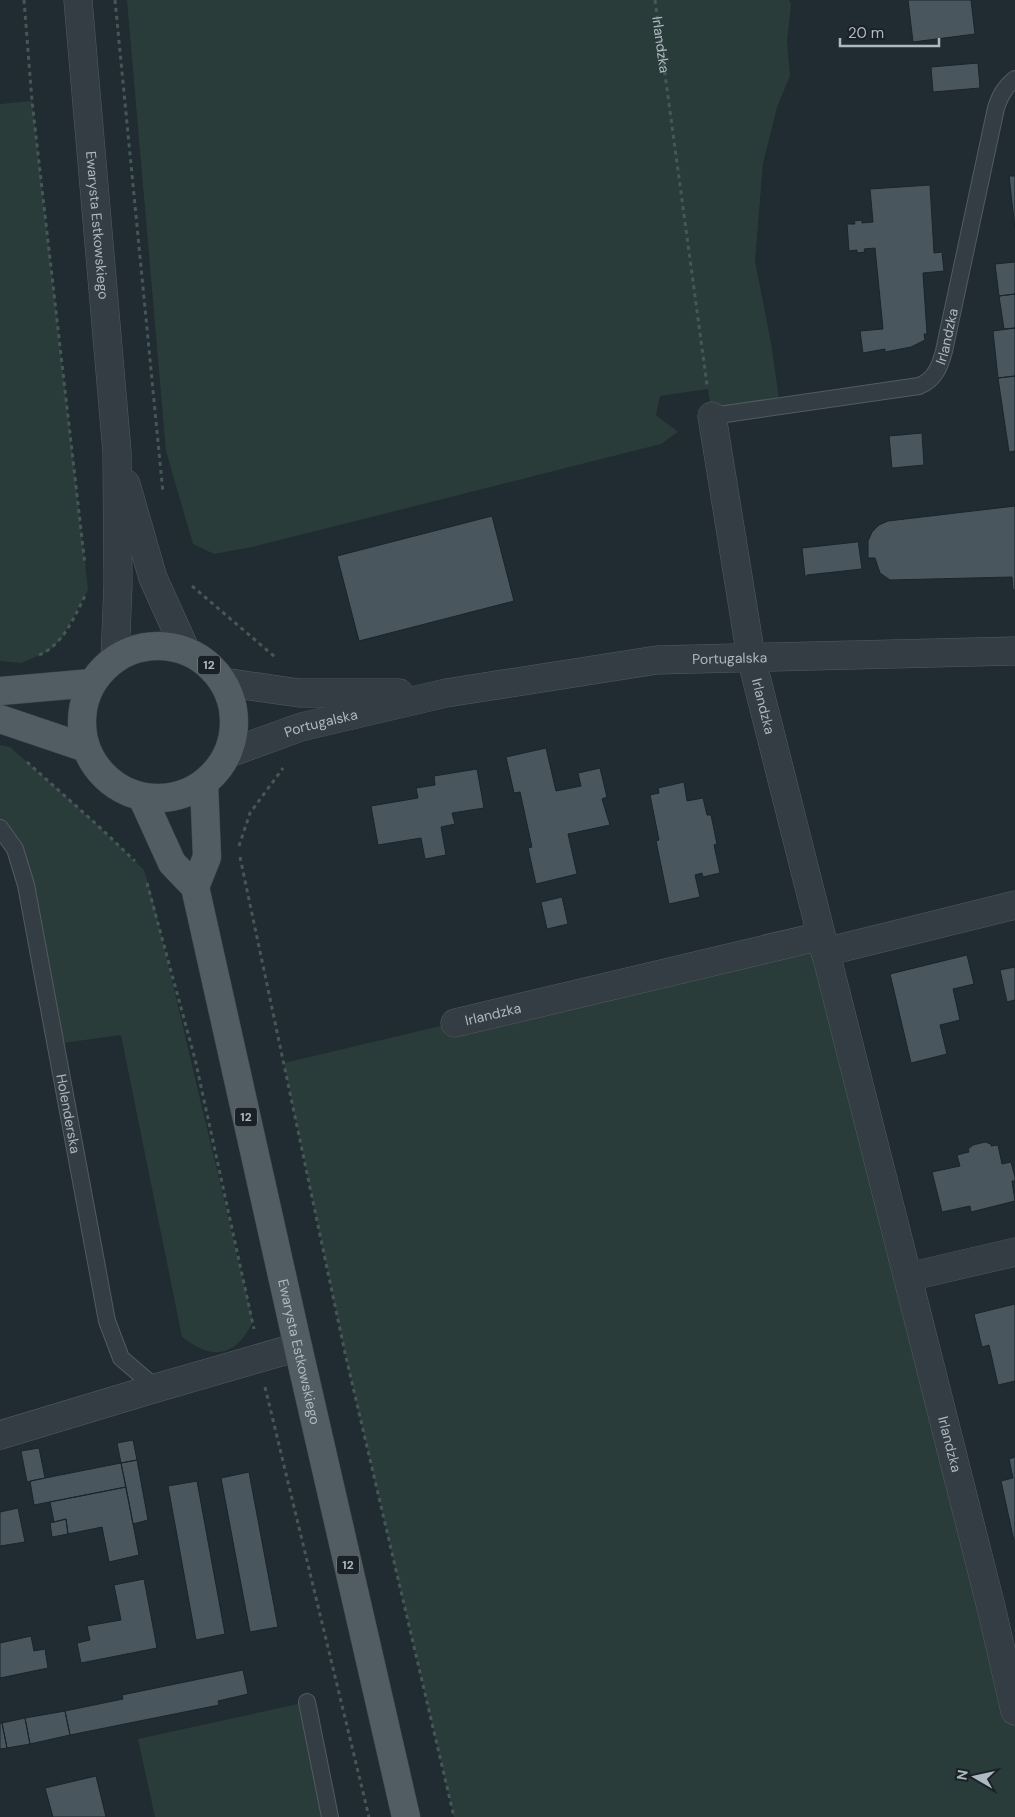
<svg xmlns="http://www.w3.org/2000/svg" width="1015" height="1817" font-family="'DM Sans',sans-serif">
<rect width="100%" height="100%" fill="#212b32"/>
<path fill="#2a3c39" d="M127,0H789L791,4L787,41L790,76L777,107L763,163L755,261L771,343L780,406L712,416L708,389L660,396L656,415L678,432L661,444L252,547L214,554L193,544L166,451Z
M32,101L88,590L62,638L49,651L21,663L0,661V104Z
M0,745L10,747L94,822L144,870L154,905L253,1322C235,1357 213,1361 182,1337L121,1035L56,1044L26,885L0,828Z
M821,936L1015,1711V1817H454L345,1353L284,1063Z
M307,1702L330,1817H155L138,1739Z"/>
<path fill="#49565e" stroke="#1b242a" d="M908,0H971L975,34L913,42Z
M978,63L980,88L933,92L931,67Z
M1009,176H1015V229Z
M930,185L934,253L942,252L944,271L923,273L927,334H924L925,340L911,347L885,352V349L863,353L860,331L883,329L875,248L864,249L865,252L857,253V250L849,251L847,224H855L854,221L862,220V223L873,222L870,189Z
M1015,262V294L999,296L995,264Z
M1015,294V328L1004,329L999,296Z
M1015,328V376L998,378L993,331Z
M1015,376V451L1009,452L998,378Z
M922,433L924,465L892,468L889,436Z
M1015,506V590H1013L1012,577L890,580L880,573L875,558H868V541L872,532L879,525L888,521Z
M492,516L514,601L359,641L337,556Z
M858,540L862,569L807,575L808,576H805L802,548L857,542Z
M546,748L556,791L581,786L578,773L600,768L607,797L602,799L610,825L568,834L577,874L536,884L528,848L532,847L520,792L514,793L506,757Z
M477,769L484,808L452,813L455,824L441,827L446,855L425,859L421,838L378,845L371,806L418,798L416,788L435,785L434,776Z
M684,782L687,801L703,798L707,815H711L717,844L714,845L720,873L703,877L702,873L695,875L700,897L669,904L656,841L659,840L650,795L659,793L658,788Z
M562,897L568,924L547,929L541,902Z
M967,955L974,984L953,989L960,1020L940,1025L947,1054L911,1063L890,974Z
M1015,967V1000L1007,1002L1000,970Z
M985,1142L991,1144V1146L998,1145L1002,1164L1011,1162L1015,1177V1181H1012L1015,1201L971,1212L970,1206L942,1212L932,1172L960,1166L957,1155L969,1152L968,1149L973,1145Z
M1015,1304V1381L998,1385L989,1345L982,1347L974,1314Z
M133,1440L137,1460L121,1463L117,1443Z
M39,1448L45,1478L27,1482L21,1451Z
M1015,1457V1541H1014L1001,1481L1013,1478L1009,1459Z
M137,1460L148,1520L133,1524L121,1463Z
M121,1463L126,1487L34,1505L30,1481Z
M249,1472L278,1627L250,1632L221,1478Z
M197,1481L225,1634L196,1640L168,1486Z
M126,1487L139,1555L109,1562L102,1527L68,1534L66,1519L54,1522L50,1502Z
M18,1508L25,1542L0,1546V1512Z
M66,1519L68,1534L52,1537L50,1523Z
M144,1579L157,1648L81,1663L77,1643L90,1640L87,1626L121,1620L114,1585Z
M31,1636L34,1651L45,1649L48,1668L0,1678V1643Z
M243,1670L248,1694L218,1701L219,1705L70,1735L65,1711L123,1699L122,1695Z
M65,1711L70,1735L30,1744L25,1718Z
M25,1718L30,1744L7,1748L2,1723Z
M0,1723H2L7,1748L0,1749Z
M96,1776L106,1817H53L45,1788Z"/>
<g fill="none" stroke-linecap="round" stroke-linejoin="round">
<defs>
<g id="service">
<path id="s2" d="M712,416L919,386C935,380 940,366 944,351L996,108C1000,96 1004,88 1015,79"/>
<path id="s3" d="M0,828L15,849L26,885L107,1321L121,1358L156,1388"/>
<path d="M307,1702L330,1817"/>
</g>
<g id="minor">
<path id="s4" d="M712,416L751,657L992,1611L1015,1711"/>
<path d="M223,682L299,693H399"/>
<path id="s5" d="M227,754L301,727L446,693L657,660L1015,651"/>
<path d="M825,952L1015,905"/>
<path id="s6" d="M455,1023L821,936"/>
<path d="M908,1277L1015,1252"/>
<path d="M0,1435L156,1388L298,1347"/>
</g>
<g id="tertiary">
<path id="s7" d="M78,0L117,452L118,584L115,659"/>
<path d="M126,484L153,578L186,651"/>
</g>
<g id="primary">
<circle cx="158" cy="722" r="76"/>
<path d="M0,691L92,683"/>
<path d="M0,719L86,748"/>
<path id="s8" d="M142,797L172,863L195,887L298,1347L406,1817"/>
<path d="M195,887L207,857L204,783"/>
</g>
</defs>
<use href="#service" stroke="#515b61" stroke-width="18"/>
<use href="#minor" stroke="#515b61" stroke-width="29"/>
<use href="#tertiary" stroke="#515b61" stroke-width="29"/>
<use href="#primary" stroke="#3d464d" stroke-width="29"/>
<g stroke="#465757" stroke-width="3" stroke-dasharray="4 4" stroke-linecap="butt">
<path d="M24,0L32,101L85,565"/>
<path d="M115,0L163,493"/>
<path id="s1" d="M655,0L707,385"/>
<path d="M192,586L275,657"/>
<path d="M39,655C64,644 74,617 86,594"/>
<path d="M27,762L94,822L135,861"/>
<path d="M239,846L250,813L283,768"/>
<path d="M240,857L345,1353L454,1817"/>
<path d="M147,883L195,1059L254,1329"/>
<path d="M265,1387L369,1817"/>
</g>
<use href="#service" stroke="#343d43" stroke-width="16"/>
<use href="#minor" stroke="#343d43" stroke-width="28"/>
<use href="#tertiary" stroke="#343d43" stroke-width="28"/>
<use href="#primary" stroke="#525c63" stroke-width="28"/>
</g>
<g text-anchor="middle" stroke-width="4" stroke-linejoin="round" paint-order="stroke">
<g fill="#1a2228" stroke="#828b92" stroke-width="1">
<rect x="198" y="655.5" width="22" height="19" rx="4"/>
<rect x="235" y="1107.5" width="22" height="19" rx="4"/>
<rect x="337" y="1555.5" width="22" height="19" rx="4"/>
</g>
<g font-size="12" font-weight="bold" fill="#aeb8c0">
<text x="209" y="669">12</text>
<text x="246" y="1121">12</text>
<text x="348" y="1569">12</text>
</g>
<g font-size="14" fill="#aeb8c0" stroke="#1a2228">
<text dy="5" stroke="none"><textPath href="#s1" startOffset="45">Irlandzka</textPath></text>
<text dy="5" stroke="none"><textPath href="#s7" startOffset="226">Ewarysta Estkowskiego</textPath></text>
<text dy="5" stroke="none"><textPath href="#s2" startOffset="269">Irlandzka</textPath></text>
<text dy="5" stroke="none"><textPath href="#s5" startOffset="514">Portugalska</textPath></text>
<text dy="5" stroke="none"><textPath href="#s4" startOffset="295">Irlandzka</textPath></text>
<text dy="5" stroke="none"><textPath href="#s5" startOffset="99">Portugalska</textPath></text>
<text dy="5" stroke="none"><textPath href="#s6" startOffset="39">Irlandzka</textPath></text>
<text dy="5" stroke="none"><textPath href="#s3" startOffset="296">Holenderska</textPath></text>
<text dy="5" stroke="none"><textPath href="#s8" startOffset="582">Ewarysta Estkowskiego</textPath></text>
<text dy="5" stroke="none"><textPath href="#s4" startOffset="1056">Irlandzka</textPath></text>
</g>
</g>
<g transform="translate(975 1777) rotate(279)" stroke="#1a2228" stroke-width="4" paint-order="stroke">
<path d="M0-4L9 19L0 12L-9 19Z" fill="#aeb8c0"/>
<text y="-8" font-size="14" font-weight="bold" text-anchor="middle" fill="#aeb8c0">N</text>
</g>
<path d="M840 38v8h99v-8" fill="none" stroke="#aeb8c0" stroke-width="2.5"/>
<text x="848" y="38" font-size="15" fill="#aeb8c0" stroke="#1a2228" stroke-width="4" paint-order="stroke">20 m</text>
</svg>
